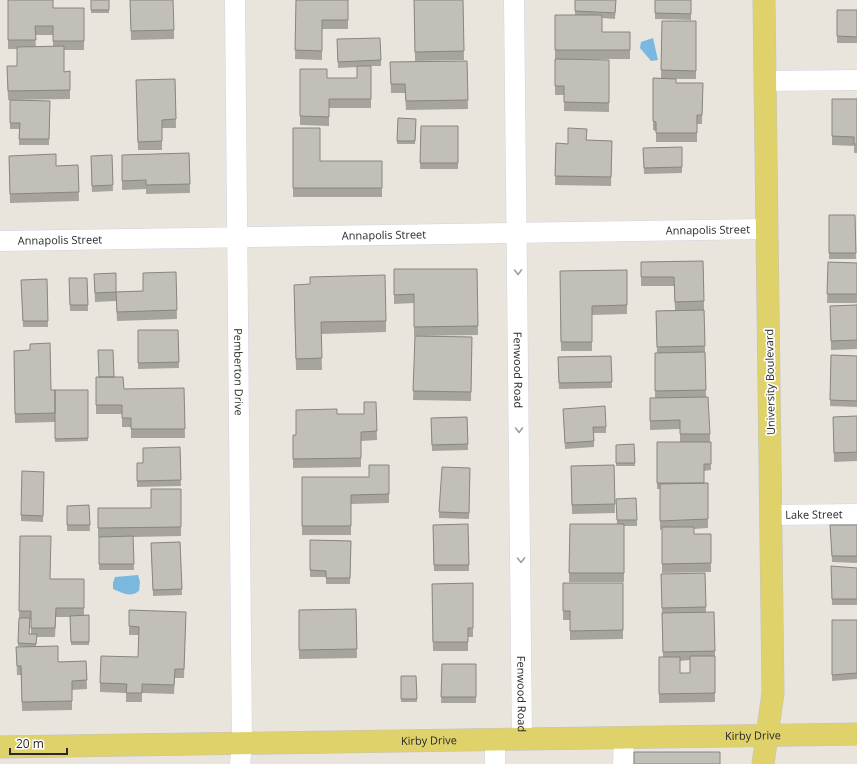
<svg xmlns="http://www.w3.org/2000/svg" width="857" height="764" font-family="'Open Sans',sans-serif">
<rect width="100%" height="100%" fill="#e9e5dc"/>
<path fill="#7bb8df" d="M653,38L658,60L651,61L640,48L641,42Z
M138,575L140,582L139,591C130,598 123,593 113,589V583L115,577Z"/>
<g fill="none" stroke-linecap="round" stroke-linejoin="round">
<defs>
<g id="minor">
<path id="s1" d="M235,0L242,744L240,764"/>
<path id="s2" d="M514,0L522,740"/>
<path d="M765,81L857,80"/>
<path id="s3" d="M0,241L767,229"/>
<path id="s4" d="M772,515L857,514"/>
<path d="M495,740V764"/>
<path d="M623,764L624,738"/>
</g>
<g id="major">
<path id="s5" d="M0,747L857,734"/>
<path d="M763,764L773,693L764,0"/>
</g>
</defs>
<use href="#minor" stroke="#d2d3e0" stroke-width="21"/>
<use href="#major" stroke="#c3c3c3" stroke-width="23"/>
<use href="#minor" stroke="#fff" stroke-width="20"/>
<use href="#major" stroke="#dfd26b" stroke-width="22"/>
</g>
<path fill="#a7a49e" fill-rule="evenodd" d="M8,0L53,8H84V50H64V72L70,71V99L8,100L7,66H17V49H8ZM35,35H53V46L36,47Z
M91,0H109V13H91Z
M130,0L174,30V39L131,40Z
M296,0H348V29H322V60L295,59Z
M414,0H463L464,60L415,61Z
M575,0H616L615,19L602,18V32H630V59H565L609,60V112L564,111V95H555V15H575Z
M655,0H691V20L655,19Z
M837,10H857V43H837Z
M662,21H696V79H676V83H703L702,124H697V142H656V131L653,130V78H661Z
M337,45L381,60V66H371V108H329V126L300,125V69L327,78H357V67L338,68Z
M467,61L468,109L406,110L405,93H391L390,62Z
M175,79L176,128H162V150H138L136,80Z
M832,99H857V153H854V146L832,145Z
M10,100L50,101L49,145H19V129H10Z
M398,118L416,119L415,144H397Z
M421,126H458V169H420Z
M293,128L320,161H382V197H293Z
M587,140L612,141L611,186L555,185L556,143L568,144Z
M682,147V173L644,174L643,148Z
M189,153L190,193L146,194V189L122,190V155Z
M112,155L113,191L92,192L91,162Z
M9,156L56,166L78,165L79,201L10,203Z
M829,215H855L856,259H829Z
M703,261L706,397L710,434V442H711V470L704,471V483H708V528L694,529V534H711V572L662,573V529L660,530V489H657V442H680V429L650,430V398H655V353H657L656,311L675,310L674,286H641V262Z
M828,262L857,263V303H827Z
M394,269H477L478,335L414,336V303L394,304Z
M627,270V314L592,315V351H561L560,271Z
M176,272L177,319L117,321L116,301L95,302L94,274L116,292L143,291Z
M69,278H87L88,311H70Z
M47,279L48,327H23L21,280Z
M294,296L386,321V332L321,334L322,370H296Z
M857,305V349L831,350L830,306Z
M138,330H178L179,368L138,369Z
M415,336L472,337L471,401L413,400Z
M14,351L51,390H88V441L55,442V417V422L15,423Z
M831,355L857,356V407L830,406Z
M611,356L612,388L559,389L558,357Z
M96,377H114L124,389L184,388L185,438H131V427H122V414H96Z
M376,402L377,440L361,441V467L293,468V435H296L337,414H364Z
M563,409L606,427V433H594V447L565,449Z
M857,416V461L834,462L833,417Z
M467,417L468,450L432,451L431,418Z
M634,444L635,466H616V445Z
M180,447L181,486L137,487V463H143Z
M389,465V503L351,504V535H302V477H369Z
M614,465L615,513L572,514L571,466Z
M470,468L469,519L439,518V512Z
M44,472L43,522L21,521V515Z
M181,489V536L133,537L134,570H99V537H117H98V508H151Z
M616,499L637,520V526H624V582H569L570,524H617Z
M89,505L90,531H67V506Z
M468,524L469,571H434L433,525Z
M830,525H857V563L832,562Z
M20,536L50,579H84V615H89V645H71L70,617H56L55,637H37L36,646L58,662L86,661L87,689L72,690V710L22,711L21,675H17L16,647L26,646H18L19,618ZM30,620H31V634H29Z
M310,540L351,541L350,584H326V577H310Z
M180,542L182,595L153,596L151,543Z
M857,568V605H832L831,572Z
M705,573L706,612L715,651V702L659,703V657H663L661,574ZM690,660V673H680V661Z
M473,583V637H468V651H433L432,584Z
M563,583H623V639L570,640V620H563Z
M356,609L357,658L299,659V610Z
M186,612L184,678H175L174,694L142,693V702H126V693L100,692V683L138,657L139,635H129V626Z
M832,620H857V679L832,681Z
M442,664H476V703H441Z
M401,676H416L417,702H401Z"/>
<path fill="#c2bfb8" stroke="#888681" d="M8,0H53V8H84V41H53V26H35L36,40H8Z
M91,0H109V10H91Z
M130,0H173L174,30L131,31Z
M296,0H348V20H322V51L295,50Z
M414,0H463L464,51L415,52Z
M575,0H616L615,13L575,11Z
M655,0H691V14L655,13Z
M837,10H857V37L837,36Z
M555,15H602V32H630V50H555Z
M662,21H696V71L661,70Z
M380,38L381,60L338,62L337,39Z
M64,46V72L70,71V90L8,91L7,66H17V47Z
M555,59L609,60V103L564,102V86H555Z
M467,61L468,100L406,101L405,84H391L390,62Z
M357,66H371V99H329V117L300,116V69H327V78H357Z
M653,78L676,79V83H703L702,115H697V133H656V122L653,121Z
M175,79L176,119L162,120V141L138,142L136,80Z
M832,99H857V144H854V137L832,136Z
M10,100L50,101L49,139H19L20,123H10Z
M398,118L416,119L415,141H397Z
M421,126H458V163H420Z
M293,128H320V161H382V188H293Z
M568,128L587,129L586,140L612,141L611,177L555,176L556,143L568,144Z
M682,147V167L644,168L643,148Z
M189,153L190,184L146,185V180L122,181V155Z
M56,154V166L78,165L79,192L10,194L9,156Z
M112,155L113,185L92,186L91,156Z
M829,215H855L856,253H829Z
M703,261L704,301L675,302L674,277H641V262Z
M828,262L857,263V294H827Z
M394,269H477L478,326L414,327V294L394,295Z
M627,270V305L592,306V342H561L560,271Z
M176,272L177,310L117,312L116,292L95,293L94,274L116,273V292L143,291V273Z
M385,275L386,321L321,322L322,358L296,359L294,285L310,284V277Z
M69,278H87L88,305H70Z
M47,279L48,321H23L21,280Z
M857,305V340L831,341L830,306Z
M704,310L705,346L657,347L656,311Z
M138,330H178L179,362L138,363Z
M415,336L472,337L471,392L413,391Z
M50,343L51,390H55V413L15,414L14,351L30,350V344Z
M98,350H113L114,377H99Z
M705,352L706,390L655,391V353Z
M831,355L857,356V401L830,400Z
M611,356L612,382L559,383L558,357Z
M96,377H123L124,389L184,388L185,429H131V418H122V405H96Z
M55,390H88V438L55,439Z
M708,397L710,434H680V420L650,421V398Z
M364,402H376L377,431L361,432V458L293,459V435H296V410L337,409V414H364Z
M605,406L606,427H593L594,441L565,443L563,409Z
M857,416V452L834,453L833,417Z
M467,417L468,444L432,445L431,418Z
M657,442H711V464H704V483H657Z
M634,444L635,463H616V445Z
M180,447L181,480L137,481V463H143V448Z
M369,465H389V494L351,495V526H302V477H369Z
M614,465L615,504L572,505L571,466Z
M442,467L470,468L469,513L439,512Z
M22,471L44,472L43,516L21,515Z
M708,483V519L660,521V484Z
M151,489H181V527L98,528V508H151Z
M636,498L637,520H617L616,499Z
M89,505L90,525H67V506Z
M468,524L469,565H434L433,525Z
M570,524H624V573H569Z
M830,525H857V556H832Z
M662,527H694V534H711V563L662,564Z
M20,536H51L50,579H84V608H56L55,628H31V611H19Z
M133,536L134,564H99V537Z
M310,540L351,541L350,578H326V571L310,570Z
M180,542L182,589L153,590L151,543Z
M831,566L857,568V599H832Z
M705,573L706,607L662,608L661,574Z
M473,583V628H468V642H433L432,584Z
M563,583H623V630L570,631V611H563Z
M356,609L357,649L299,650V610Z
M129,610L186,612L184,669H175L174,685L142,684V693H126L127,684L100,683L101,656L138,657L139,627L129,626Z
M714,612L715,651L663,652L662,613Z
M89,615V642H71L70,616Z
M19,618H30L29,634H37L36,644L18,643Z
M832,620H857V673L832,675Z
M58,646V662L86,661L87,680L72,681V701L22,702L21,666H17L16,647Z
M690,656H715V693L659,694V657H680V673H690Z
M442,664H476V697H441Z
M401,676H416L417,699H401Z
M634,752H720V764H634Z"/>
<defs><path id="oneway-chevron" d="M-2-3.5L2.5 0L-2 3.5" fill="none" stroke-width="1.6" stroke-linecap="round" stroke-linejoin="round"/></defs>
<g stroke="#9f9f9f">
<use href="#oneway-chevron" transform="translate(518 272) rotate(89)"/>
<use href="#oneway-chevron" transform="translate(519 430) rotate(89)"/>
<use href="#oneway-chevron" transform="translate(521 560) rotate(89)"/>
</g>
<g text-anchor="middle" stroke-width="3.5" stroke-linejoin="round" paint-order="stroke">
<g font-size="11" fill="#292929" stroke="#fff">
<text dy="4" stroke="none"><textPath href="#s3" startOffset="708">Annapolis Street</textPath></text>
<text dy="4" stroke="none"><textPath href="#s3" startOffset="384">Annapolis Street</textPath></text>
<text dy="4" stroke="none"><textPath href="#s3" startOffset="60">Annapolis Street</textPath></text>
<text dy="4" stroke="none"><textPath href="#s2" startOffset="370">Fenwood Road</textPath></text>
<text dy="4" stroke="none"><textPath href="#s1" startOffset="372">Pemberton Drive</textPath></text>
<text transform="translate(770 382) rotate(-91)" y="4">University Boulevard</text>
<text dy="4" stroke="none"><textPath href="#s4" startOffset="42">Lake Street</textPath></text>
<text dy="4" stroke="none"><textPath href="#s2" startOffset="694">Fenwood Road</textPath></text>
<text dy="4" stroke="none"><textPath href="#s5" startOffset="753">Kirby Drive</textPath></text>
<text dy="4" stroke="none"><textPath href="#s5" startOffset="429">Kirby Drive</textPath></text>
</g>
</g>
<path d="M10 748v6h57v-6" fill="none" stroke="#292929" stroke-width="2"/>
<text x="16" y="748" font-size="12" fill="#292929" stroke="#ffffff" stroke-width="3" paint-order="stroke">20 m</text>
</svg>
